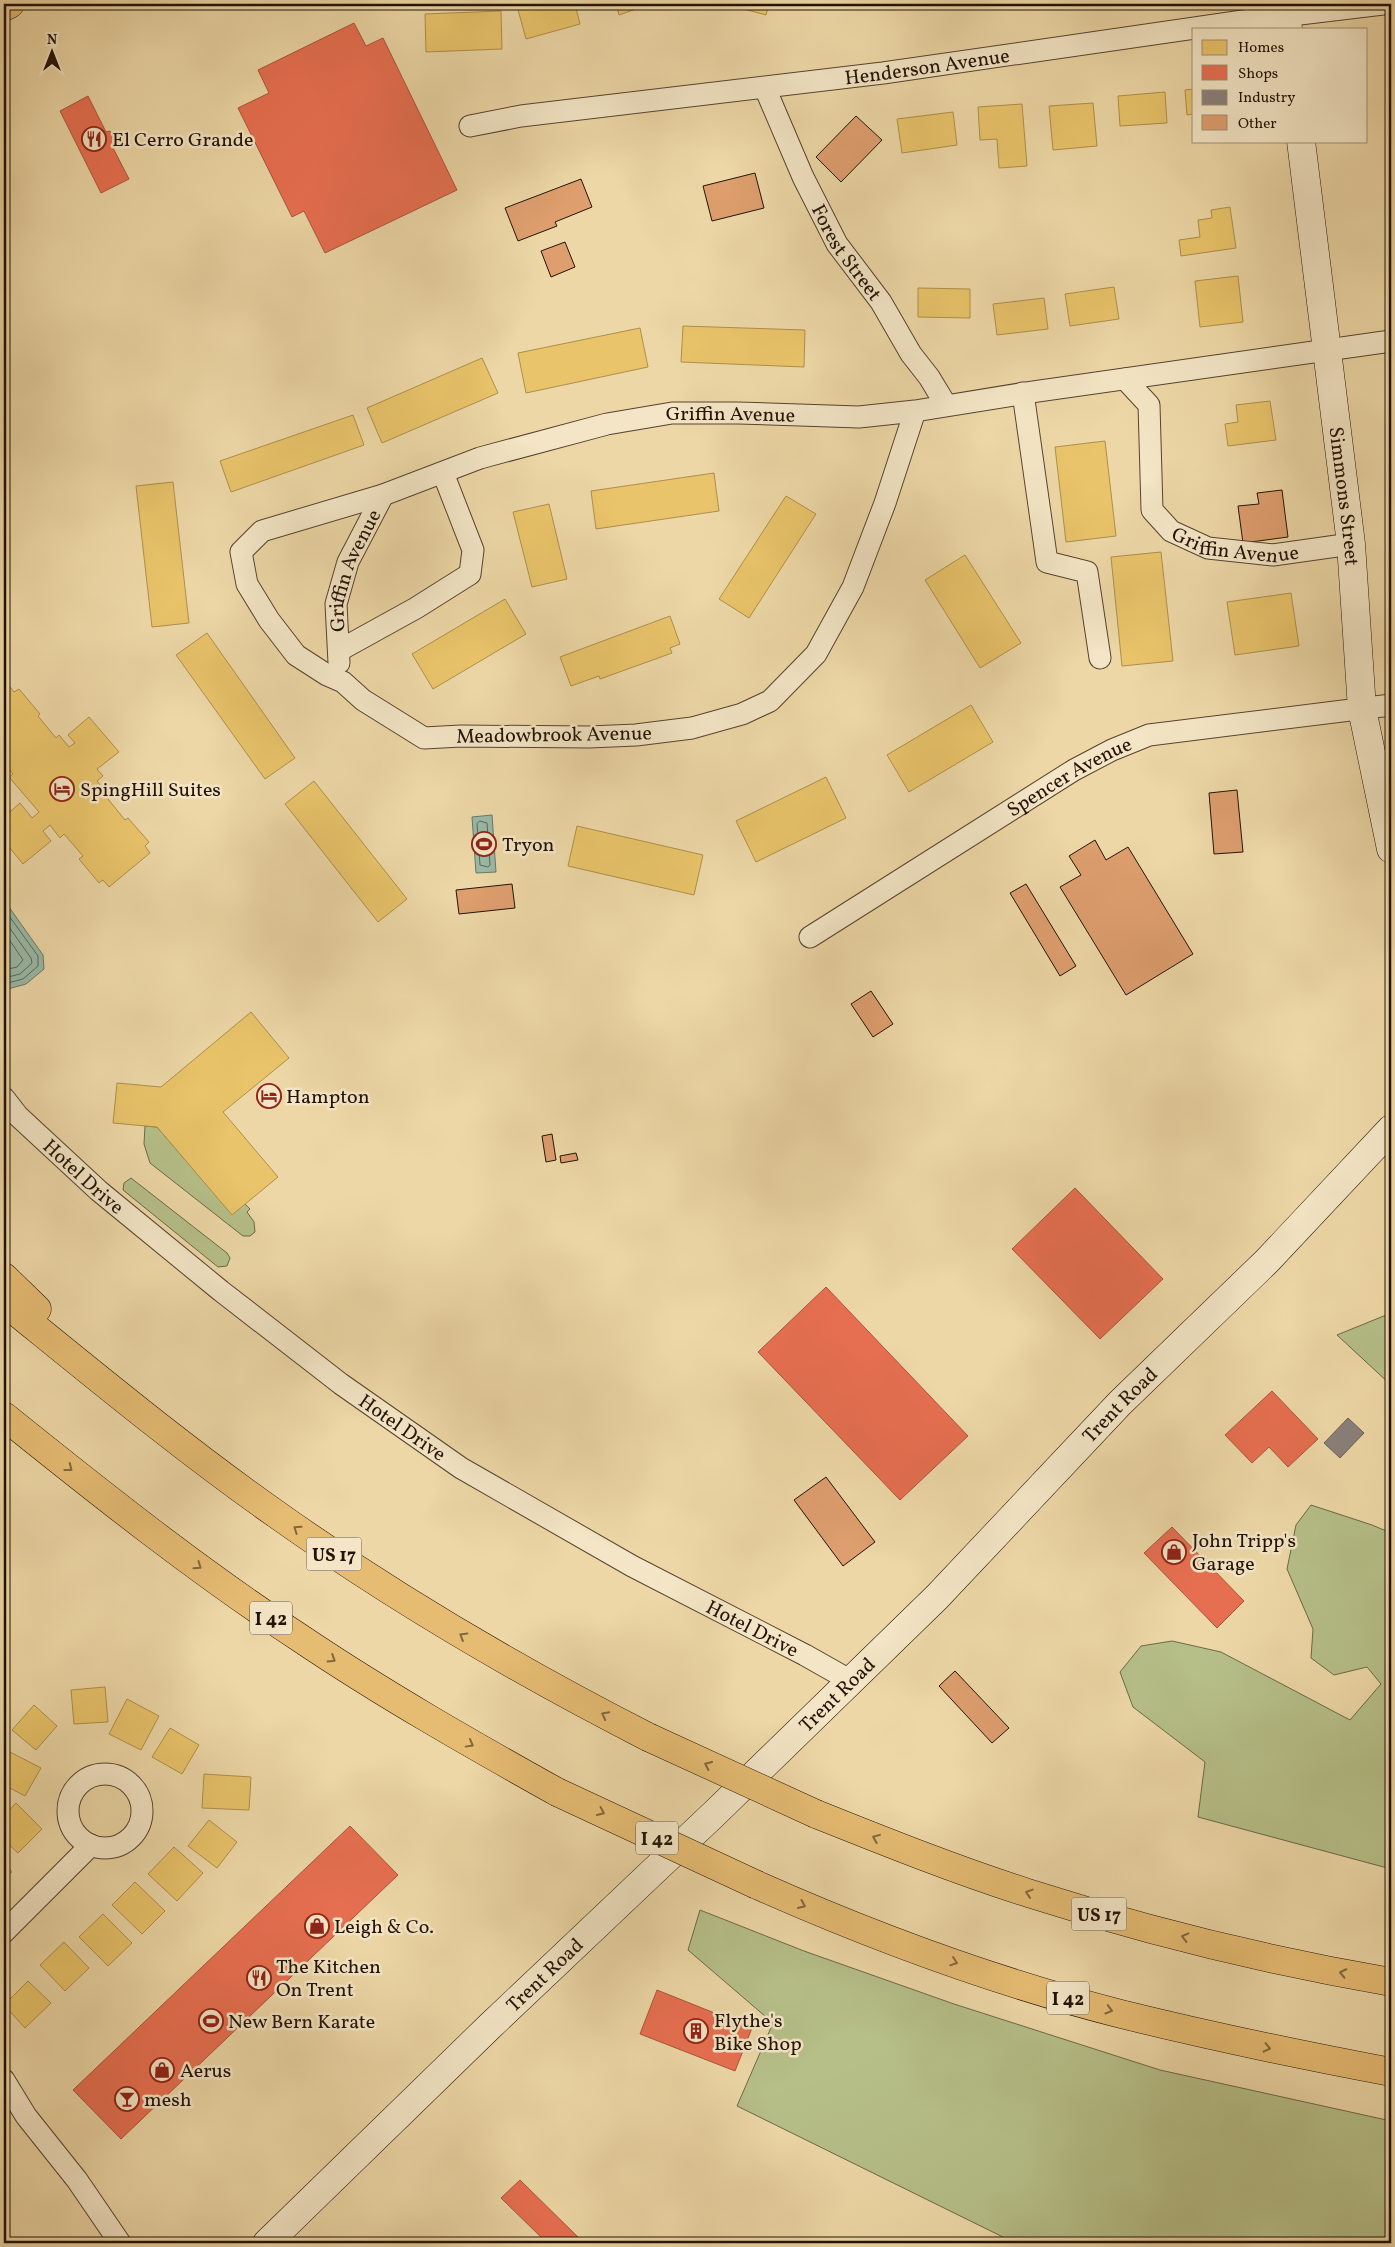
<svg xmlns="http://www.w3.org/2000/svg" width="1395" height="2247" font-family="Vollkorn,serif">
<rect width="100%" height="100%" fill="#edd7a6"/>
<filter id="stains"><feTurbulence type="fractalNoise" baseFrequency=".004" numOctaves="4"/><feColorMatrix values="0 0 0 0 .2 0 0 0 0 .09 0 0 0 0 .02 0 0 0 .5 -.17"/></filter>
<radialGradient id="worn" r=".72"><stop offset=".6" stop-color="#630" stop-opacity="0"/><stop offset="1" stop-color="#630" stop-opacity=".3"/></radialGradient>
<path fill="#b6bf88" stroke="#6c6848" d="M145,1126L157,1127L232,1214L245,1204L250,1209L247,1212L254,1222L255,1232L250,1236H243L150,1163L144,1144Z
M131,1178L227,1253L230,1258L227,1266L218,1267L123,1190L124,1183Z
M1391,1313V1385L1337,1335Z
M1311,1505L1372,1525L1391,1533V1869L1198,1817L1205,1762L1133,1707L1120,1672L1141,1646L1172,1641L1221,1652L1350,1720L1381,1684L1367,1667L1334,1675L1311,1658L1313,1629L1287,1569L1296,1525Z
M700,1910L804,1951L954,2004L1160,2070L1391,2121V2243H1007L1009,2240L737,2106L773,2023L688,1950Z"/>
<path fill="#99baa8" stroke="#6a7768" d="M492,815L496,872L476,873L472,817Z
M4,900L43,955L44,969L26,984L4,990Z"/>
<path fill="#e9c46a" stroke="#ae8f4c" d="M526,4H575L580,24L526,39L517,6Z
M616,4H650L619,15Z
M725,4H769L766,15Z
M501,11L502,49L426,52L425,14Z
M1194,89V114L1187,115L1185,90Z
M1165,92L1167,123L1120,126L1118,96Z
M1093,103L1097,146L1053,150L1049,106Z
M1022,104L1027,166L999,168L997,139L980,140L978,107Z
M953,112L957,145L902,153L897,119Z
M1230,207L1236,248L1181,256L1179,240L1200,237L1198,220L1212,218L1211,210Z
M1238,276L1243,322L1200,327L1195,281Z
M1114,287L1119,319L1070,326L1065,294Z
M918,288L970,289V318L918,317Z
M1044,298L1048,329L997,335L993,304Z
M683,326L805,330L804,367L681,362Z
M640,328L648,367L526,393L518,353Z
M482,358L498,393L382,443L367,408Z
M1270,401L1276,440L1228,446L1225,424L1238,422L1236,405Z
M353,415L364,445L231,492L220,461Z
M1105,441L1116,536L1066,542L1055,447Z
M714,473L719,511L596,529L591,491Z
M173,482L189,623L152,627L136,486Z
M786,496L816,514L749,618L719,599Z
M549,504L567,579L532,587L513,512Z
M1161,552L1173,661L1122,666L1111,557Z
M965,555L1021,643L980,668L925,580Z
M1291,593L1299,646L1235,655L1227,602Z
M505,599L526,634L433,689L412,654Z
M670,616L680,644L670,648L672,653L600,679L599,676L571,686L560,657Z
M207,633L295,758L265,779L176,655Z
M7,683L14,692L19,689L40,714L38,716L56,738L59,735L69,747L75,743L68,735L89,717L119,752L97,769L103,776L97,781L110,797L108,799L125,820L128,818L149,842L145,846L150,853L109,887L103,880L99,883L79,859L83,856L64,834L60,838L50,825L43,831L51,841L23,864L4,841V817L20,803L32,818L39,812L9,777L13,774L4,762V686Z
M971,705L993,742L909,792L887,755Z
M826,777L846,818L756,862L736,821Z
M314,781L407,899L378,922L285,804Z
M577,826L703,855L694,895L568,866Z
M251,1012L289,1058L223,1112L278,1177L232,1215L157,1127L113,1123L117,1083L161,1087Z
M105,1687L108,1722L74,1724L71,1690Z
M127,1699L159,1716L141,1750L109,1734Z
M34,1705L57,1726L36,1750L12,1730Z
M170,1728L199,1745L182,1774L152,1757Z
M10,1752L41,1768L25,1796L4,1785V1764Z
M204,1774L251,1777L249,1810L202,1808Z
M16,1803L42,1829L18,1853L4,1840V1816Z
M209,1820L237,1842L217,1868L188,1846Z
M174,1847L203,1873L177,1901L148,1874Z
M4,1863L12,1872L4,1880Z
M135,1882L165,1911L142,1934L112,1905Z
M103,1914L132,1943L108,1966L79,1937Z
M64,1942L89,1968L65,1991L40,1965Z
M28,1981L51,2003L25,2028L4,2005Z"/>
<path fill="#e76f51" stroke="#ac533b" d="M354,23L366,46L383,38L457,190L325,253L304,211L292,217L238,108L269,93L258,70Z
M88,96L106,132L110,131L117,145L113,148L129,179L101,193L60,111Z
M1075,1188L1163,1279L1100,1339L1012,1249Z
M826,1287L968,1436L900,1500L758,1352Z
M1272,1391L1318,1439L1288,1467L1269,1447L1252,1463L1225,1435Z
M1172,1527L1244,1601L1217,1628L1144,1553Z
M350,1826L398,1875L121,2139L73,2090Z
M657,1990L752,2028L735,2071L640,2034Z
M520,2180L584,2243H547L501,2198Z"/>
<path fill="#8a817c" stroke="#6b6059" d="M1348,1418L1364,1433L1340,1458L1324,1443Z"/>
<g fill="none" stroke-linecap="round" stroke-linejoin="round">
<path stroke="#5e6658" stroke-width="1" d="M480,821L487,823L490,865L488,867L480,865L477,824Z
M4,909L38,956V966L23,979L4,984
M4,920L31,958L32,963L20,974L4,978
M4,932L23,960L17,967L4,970"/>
</g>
<path fill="#de9e6e" stroke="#231207" d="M856,116L882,140L841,182L816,157Z
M755,173L764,208L712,221L703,186Z
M581,179L592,207L555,222L557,226L518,241L505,208Z
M565,242L575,267L551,277L541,251Z
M1282,490L1288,537L1243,543L1238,506L1259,504L1257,493Z
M1237,790L1243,852L1214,854L1209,793Z
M1095,840L1106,860L1128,847L1193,954L1126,995L1060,887L1081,875L1069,856Z
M512,884L515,908L459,914L456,890Z
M1026,884L1076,966L1060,976L1010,893Z
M871,991L893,1024L873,1037L851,1004Z
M552,1134L556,1160L546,1162L542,1136Z
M576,1153L578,1160L561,1163L560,1156Z
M826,1477L875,1542L843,1566L794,1500Z
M955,1671L1009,1728L992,1743L939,1686Z"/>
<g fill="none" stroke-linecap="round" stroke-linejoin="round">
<defs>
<g id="street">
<path id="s1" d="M765,88L803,177L837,244L881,302L911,354L929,377L946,405"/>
<path id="s2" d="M470,126L521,116L883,73L1243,21L1383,4"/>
<path id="s3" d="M1125,379L1149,405L1152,510L1171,531L1208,548L1273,555L1351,544"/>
<path d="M1023,393L1047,562L1087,572L1100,658"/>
<path id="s4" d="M915,411L885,503L853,587L816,654L770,701L742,714L692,728L636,735L589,737L461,736L424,738L363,700L343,682L327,675L296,655L269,620L247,584L241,552L262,531L383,495L480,458L607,424L672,413H738L859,417L915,411L1032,392L1391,341"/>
<path d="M340,650L416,608L470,574L473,550L443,473"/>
<path id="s5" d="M339,663L336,604L348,562L383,495"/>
<path id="s6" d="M810,937L1074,770L1112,750L1149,735L1391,705"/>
<path id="s7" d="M4,1098L18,1116L99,1191L221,1291L341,1384L461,1468L632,1566L805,1655L851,1681"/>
<circle cx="105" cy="1811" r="37"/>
<path d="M4,1932L91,1845"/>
<path d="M4,2080L26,2116L77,2180L120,2243"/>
</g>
<g id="secondary">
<path d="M1285,4L1288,29"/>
<path id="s8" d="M1301,141L1351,544L1362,709L1391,849"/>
<path id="s9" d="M267,2243L489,2027L716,1812L937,1597L1120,1403L1267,1261L1391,1129"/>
</g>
<path id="primary" d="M4,7L10,4"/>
<path id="highway" d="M4,1277L37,1309
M4,1302C93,1374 182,1448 276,1514C394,1598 519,1671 648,1737
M4,1416C101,1494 199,1572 303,1640C385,1695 471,1744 557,1792
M816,1814C886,1842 956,1870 1028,1893C1147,1931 1269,1961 1391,1982
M757,1885C874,1937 996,1982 1121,2014C1210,2036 1301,2055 1391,2072"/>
</defs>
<use href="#street" stroke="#56432f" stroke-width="23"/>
<use href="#secondary" stroke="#231207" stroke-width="29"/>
<use href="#primary" stroke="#231207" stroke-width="29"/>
<use href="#highway" stroke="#231207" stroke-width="29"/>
<use href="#street" stroke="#f3e5c5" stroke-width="21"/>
<use href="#secondary" stroke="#f3e5c5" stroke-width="28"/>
<use href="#primary" stroke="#e6bc73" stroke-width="28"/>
<use href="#highway" stroke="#e6bc73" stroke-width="28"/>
<defs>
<path id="highway-bridge" d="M648,1737L816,1814
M557,1792L757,1885"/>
</defs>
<use href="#highway-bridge" stroke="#231207" stroke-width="29" stroke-linecap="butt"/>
<use href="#highway-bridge" stroke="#e6bc73" stroke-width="28"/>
</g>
<defs><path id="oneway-chevron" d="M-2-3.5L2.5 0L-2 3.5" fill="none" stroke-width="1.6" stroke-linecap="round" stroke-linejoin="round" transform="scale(1.25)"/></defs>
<g stroke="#84673d">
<use href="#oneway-chevron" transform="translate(69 1468) rotate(38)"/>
<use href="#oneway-chevron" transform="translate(297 1529) rotate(-146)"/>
<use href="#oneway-chevron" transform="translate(198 1566) rotate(35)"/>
<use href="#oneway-chevron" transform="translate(463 1636) rotate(-149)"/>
<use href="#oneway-chevron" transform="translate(332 1659) rotate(32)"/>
<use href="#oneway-chevron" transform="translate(605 1715) rotate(-153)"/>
<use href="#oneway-chevron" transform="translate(470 1744) rotate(29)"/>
<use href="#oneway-chevron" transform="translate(708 1765) rotate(-155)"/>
<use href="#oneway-chevron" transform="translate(601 1812) rotate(25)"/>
<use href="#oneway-chevron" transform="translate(876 1838) rotate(-158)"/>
<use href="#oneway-chevron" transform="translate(1029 1893) rotate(-162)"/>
<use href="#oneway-chevron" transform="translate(802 1905) rotate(24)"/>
<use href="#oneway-chevron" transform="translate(1185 1937) rotate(-166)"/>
<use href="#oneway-chevron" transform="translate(954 1962) rotate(19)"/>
<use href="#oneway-chevron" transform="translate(1343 1973) rotate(-168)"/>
<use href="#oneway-chevron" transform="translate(1109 2010) rotate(16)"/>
<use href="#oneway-chevron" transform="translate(1267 2048) rotate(13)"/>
</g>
<defs>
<symbol id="restaurant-ring" viewBox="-11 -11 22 22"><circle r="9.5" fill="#f3e5c5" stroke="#8f2418" stroke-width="1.5"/><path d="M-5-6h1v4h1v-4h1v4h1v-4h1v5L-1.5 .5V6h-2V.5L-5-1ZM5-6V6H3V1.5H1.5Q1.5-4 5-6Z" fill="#8f2418"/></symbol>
<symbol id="hotel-ring" viewBox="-11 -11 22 22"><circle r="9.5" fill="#f3e5c5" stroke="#8f2418" stroke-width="1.5"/><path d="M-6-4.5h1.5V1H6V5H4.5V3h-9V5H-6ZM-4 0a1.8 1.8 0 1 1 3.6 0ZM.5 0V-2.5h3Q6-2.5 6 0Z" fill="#8f2418"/></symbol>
<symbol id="stadium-ring" viewBox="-11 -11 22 22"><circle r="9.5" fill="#f3e5c5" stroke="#8f2418" stroke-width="1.5"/><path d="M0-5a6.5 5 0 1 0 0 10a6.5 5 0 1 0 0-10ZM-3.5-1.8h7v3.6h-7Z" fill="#8f2418"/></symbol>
<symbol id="shop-ring" viewBox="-11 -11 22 22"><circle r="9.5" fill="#f3e5c5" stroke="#8f2418" stroke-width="1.5"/><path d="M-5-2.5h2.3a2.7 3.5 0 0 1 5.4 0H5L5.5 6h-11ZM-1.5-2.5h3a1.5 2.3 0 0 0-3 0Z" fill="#8f2418"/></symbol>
<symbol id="building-ring" viewBox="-11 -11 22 22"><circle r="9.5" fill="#f3e5c5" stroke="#8f2418" stroke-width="1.5"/><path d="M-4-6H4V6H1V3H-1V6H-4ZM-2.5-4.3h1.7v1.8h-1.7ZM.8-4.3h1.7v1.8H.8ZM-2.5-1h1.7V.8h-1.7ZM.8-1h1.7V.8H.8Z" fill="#8f2418"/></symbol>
<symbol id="bar-ring" viewBox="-11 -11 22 22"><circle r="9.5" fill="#f3e5c5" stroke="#8f2418" stroke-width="1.5"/><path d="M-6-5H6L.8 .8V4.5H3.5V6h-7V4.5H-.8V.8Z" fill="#8f2418"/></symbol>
</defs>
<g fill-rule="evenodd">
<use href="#restaurant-ring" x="80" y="125" width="28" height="28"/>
<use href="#hotel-ring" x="48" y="775" width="28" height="28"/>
<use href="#stadium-ring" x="470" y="830" width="28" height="28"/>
<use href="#hotel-ring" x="255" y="1082" width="28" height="28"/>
<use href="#shop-ring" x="1160" y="1538" width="28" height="28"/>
<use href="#shop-ring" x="303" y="1912" width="28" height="28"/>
<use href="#restaurant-ring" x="245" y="1964" width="28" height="28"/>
<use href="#stadium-ring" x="197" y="2007" width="28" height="28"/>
<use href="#building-ring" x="682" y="2017" width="28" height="28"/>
<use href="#shop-ring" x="148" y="2056" width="28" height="28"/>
<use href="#bar-ring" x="113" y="2085" width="28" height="28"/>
</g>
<g text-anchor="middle" stroke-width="5" stroke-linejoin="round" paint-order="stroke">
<g fill="#f3e5c5" stroke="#615140" stroke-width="1">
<rect x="306.5" y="1537.5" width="55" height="33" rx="4"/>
<rect x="250" y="1601.5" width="42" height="33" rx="4"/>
<rect x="636" y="1821.5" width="42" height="33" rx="4"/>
<rect x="1071.5" y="1897.5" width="55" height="33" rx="4"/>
<rect x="1047" y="1981.5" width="42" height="33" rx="4"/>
</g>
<g font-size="19" font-weight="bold" fill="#231207">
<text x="334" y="1561">US 17</text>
<text x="271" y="1625">I 42</text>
<text x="657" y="1845">I 42</text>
<text x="1099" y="1921">US 17</text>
<text x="1068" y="2005">I 42</text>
</g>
<g font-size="20" fill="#231207" stroke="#f3e5c5">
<text dy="7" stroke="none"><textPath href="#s2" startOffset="461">Henderson Avenue</textPath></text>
<text dy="7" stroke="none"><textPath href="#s1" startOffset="184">Forest Street</textPath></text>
<text dy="7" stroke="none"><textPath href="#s4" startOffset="1468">Griffin Avenue</textPath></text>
<text dy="7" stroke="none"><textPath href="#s8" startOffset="358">Simmons Street</textPath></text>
<text dy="7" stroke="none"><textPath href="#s3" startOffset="236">Griffin Avenue</textPath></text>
<text dy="7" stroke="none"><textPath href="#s5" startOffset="96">Griffin Avenue</textPath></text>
<text transform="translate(554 734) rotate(-1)" y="7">Meadowbrook Avenue</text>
<text dy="7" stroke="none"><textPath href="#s6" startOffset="305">Spencer Avenue</textPath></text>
<text dy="7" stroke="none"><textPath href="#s7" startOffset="112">Hotel Drive</textPath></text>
<text dy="7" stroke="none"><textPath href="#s9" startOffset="1196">Trent Road</textPath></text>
<text dy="7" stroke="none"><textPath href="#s7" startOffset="518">Hotel Drive</textPath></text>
<text dy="7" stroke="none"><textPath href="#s7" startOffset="922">Hotel Drive</textPath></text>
<text dy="7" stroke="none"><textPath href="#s9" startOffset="791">Trent Road</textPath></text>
<text dy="7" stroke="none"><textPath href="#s9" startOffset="386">Trent Road</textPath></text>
</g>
<g font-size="20" fill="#231207" stroke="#f3e5c5" text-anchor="start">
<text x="112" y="146">El Cerro Grande</text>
<text x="80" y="796">SpingHill Suites</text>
<text x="502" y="851">Tryon</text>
<text x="286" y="1103">Hampton</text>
<text x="1192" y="1547">John Tripp's<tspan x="1192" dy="23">Garage</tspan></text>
<text x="334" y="1933">Leigh &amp; Co.</text>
<text x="276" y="1973">The Kitchen<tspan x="276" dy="23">On Trent</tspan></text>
<text x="714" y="2027">Flythe's<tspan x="714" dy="23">Bike Shop</tspan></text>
<text x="228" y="2028">New Bern Karate</text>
<text x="180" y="2077">Aerus</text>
<text x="144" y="2106">mesh</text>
</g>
</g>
<rect width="1395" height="2247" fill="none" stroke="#edd7a6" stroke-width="20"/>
<rect x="5" y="5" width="1385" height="2237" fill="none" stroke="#231207" stroke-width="2.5"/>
<rect x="10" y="10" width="1375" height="2227" fill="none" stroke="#231207"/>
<rect x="1192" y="28" width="175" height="115" fill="#f3e5c5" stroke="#a09179"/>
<rect x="1202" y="40" width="25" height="15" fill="#e9c46a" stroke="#a09179"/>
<text x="1238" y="52" font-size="15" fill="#231207">Homes</text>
<rect x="1202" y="65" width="25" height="15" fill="#e76f51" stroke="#a09179"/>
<text x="1238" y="78" font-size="15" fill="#231207">Shops</text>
<rect x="1202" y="90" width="25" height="15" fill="#8a817c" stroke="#a09179"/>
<text x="1238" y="102" font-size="15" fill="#231207">Industry</text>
<rect x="1202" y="115" width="25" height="15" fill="#de9e6e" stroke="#a09179"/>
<text x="1238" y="128" font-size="15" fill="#231207">Other</text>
<g transform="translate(52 52)" stroke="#f3e5c5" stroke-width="4" paint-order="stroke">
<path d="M0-4L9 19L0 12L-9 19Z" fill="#231207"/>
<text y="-8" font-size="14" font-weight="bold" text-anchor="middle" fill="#231207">N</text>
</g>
<rect width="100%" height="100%" filter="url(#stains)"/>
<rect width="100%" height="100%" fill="url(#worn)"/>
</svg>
